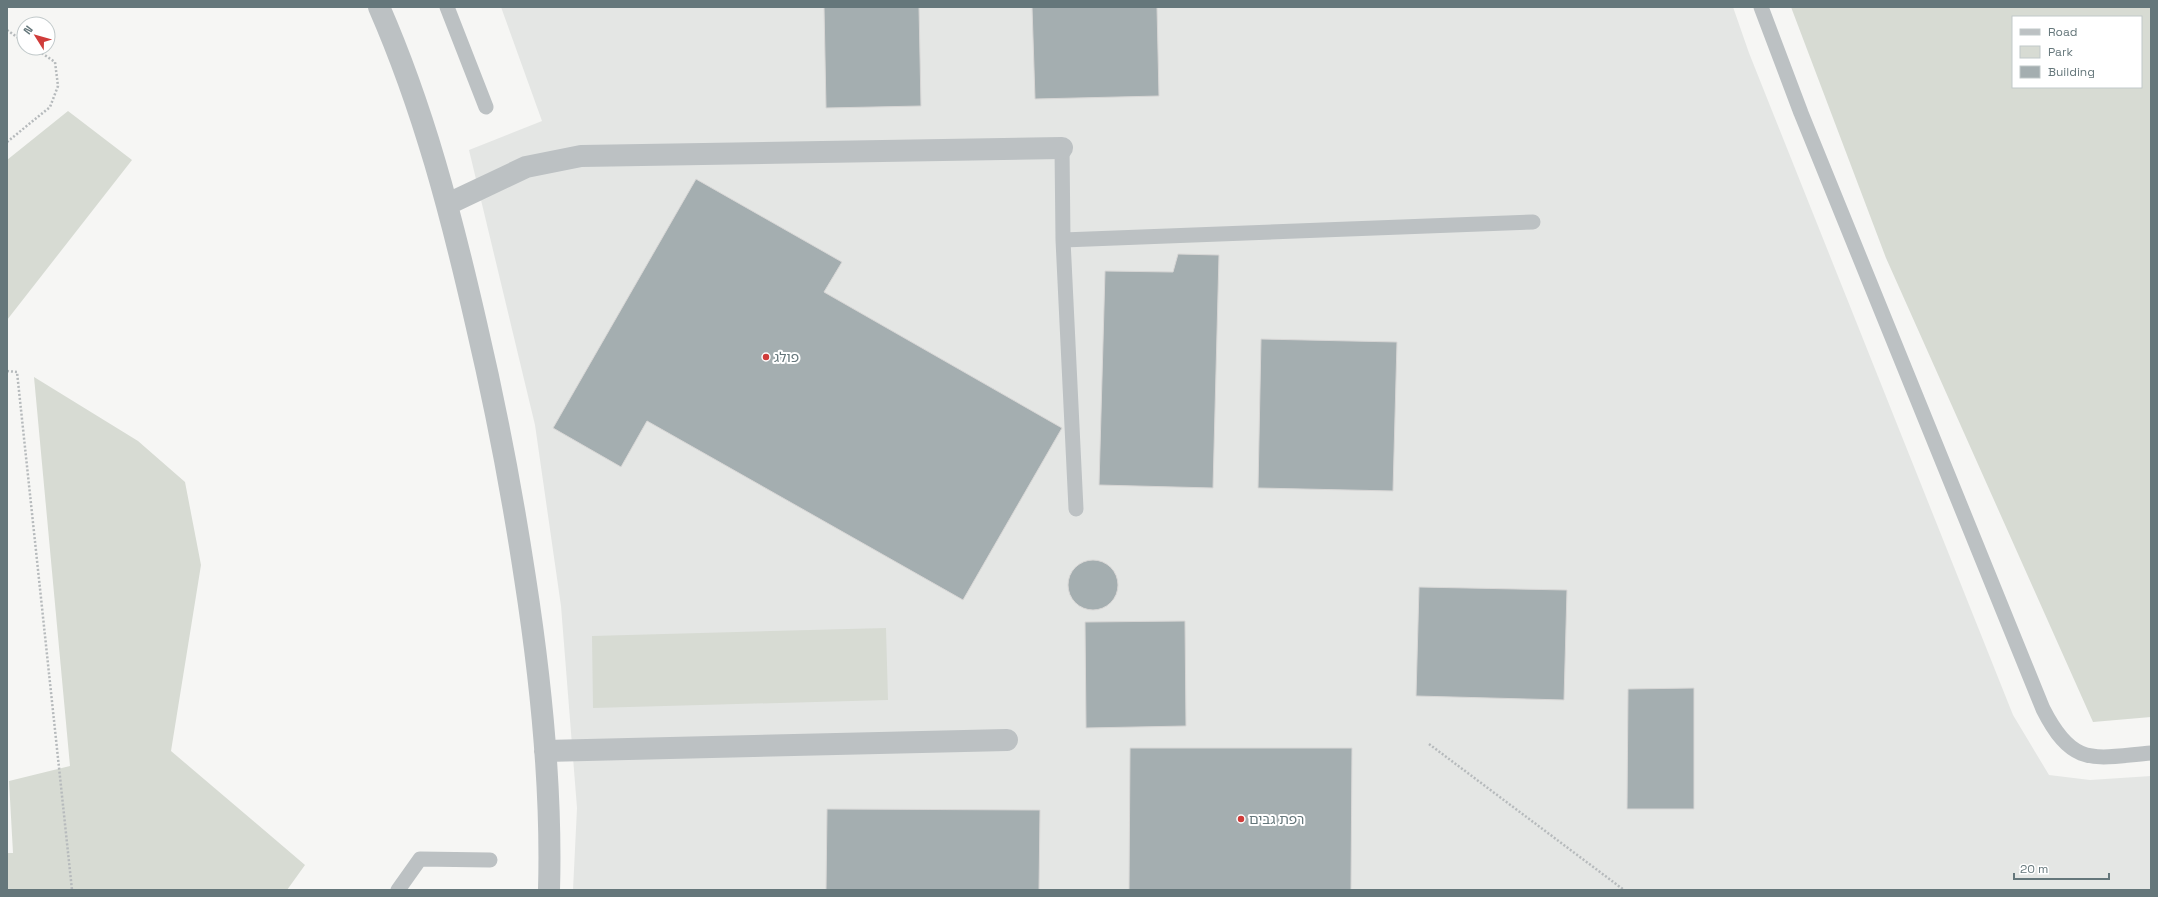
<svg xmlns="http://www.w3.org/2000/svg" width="2158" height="897" font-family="'Space Grotesk','Noto Sans Hebrew',sans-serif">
<rect width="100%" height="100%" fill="#f6f6f4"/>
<path fill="#e4e6e4" d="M501,7H1733L1749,53L2013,715L2049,775L2090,780L2151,776V890H573L577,808L561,606L535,425L469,150L542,121Z"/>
<path fill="#d7dbd3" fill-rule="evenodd" d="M1791,7H2151V717L2093,722L1886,258ZM2013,17H2141V87H2013Z
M68,111L132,160L7,320V160Z
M34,377L138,441L185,482L201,565L171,751L305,865L287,890H7V853H13L9,781L70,766Z
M886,628L888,700L593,708L592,636Z"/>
<path fill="#a4aeb0" stroke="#d8d7d6" d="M824,7H919L921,106L826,108Z
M1032,7H1157L1159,96L1035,99Z
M696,179L842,262L824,292L1062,428L963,600L647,421L621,467L553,428Z
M1178,254L1219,255L1213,488L1099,485L1105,271L1173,272Z
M1261,339L1397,342L1393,491L1258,488Z
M1068 585a25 25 0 1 1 50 0a25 25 0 1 1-50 0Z
M1419,587L1567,590L1564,700L1416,696Z
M1185,621L1186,726L1086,728L1085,622Z
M1694,688V809H1627L1628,689Z
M1130,748H1352L1351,890H1129Z
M827,809L1040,810L1039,890H826Z"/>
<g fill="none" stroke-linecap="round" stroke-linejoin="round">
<path stroke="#b6babc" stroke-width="2.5" stroke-dasharray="2 2" stroke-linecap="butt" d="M7,30L24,42
M7,142L50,107L58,86L55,62L34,48
M7,371L17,372L72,890
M1429,744L1624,890"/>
<path stroke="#bcc1c3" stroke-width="15" d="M447,7L486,107
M1761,7L1801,113L2043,709C2073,768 2093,758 2151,753
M1062,148L1063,240
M1076,509L1063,240L1533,222
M398,890L420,859L490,860"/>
<path stroke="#bcc1c3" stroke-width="22" d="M379,7C424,110 451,214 476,323C496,408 512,492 525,578C541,681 552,786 549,890
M448,204L526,167L581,156L1062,148
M545,751L1007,740"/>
</g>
<g fill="#d03c3a" stroke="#fff" stroke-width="1.5">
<circle cx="766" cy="357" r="4"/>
<circle cx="1241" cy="819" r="4"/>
</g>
<g text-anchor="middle" stroke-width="4" stroke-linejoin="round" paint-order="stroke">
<g font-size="14" fill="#65777b" stroke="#fff" text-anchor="start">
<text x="774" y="362">פולג</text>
<text x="1249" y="824">רפת גבים</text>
</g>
</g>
<rect width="2158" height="897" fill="none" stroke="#65777b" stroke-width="16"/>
<rect x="2012" y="16" width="130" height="72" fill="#ffffff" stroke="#c1c9ca"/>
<rect x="2020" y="29" width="20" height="6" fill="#bcc1c3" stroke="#c1c9ca"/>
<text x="2048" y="36" font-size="12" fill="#65777b">Road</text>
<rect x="2020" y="46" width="20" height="12" fill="#d7dbd3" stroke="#c1c9ca"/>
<text x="2048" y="56" font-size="12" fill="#65777b">Park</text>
<rect x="2020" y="66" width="20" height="12" fill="#a4aeb0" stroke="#c1c9ca"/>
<text x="2048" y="76" font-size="12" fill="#65777b">Building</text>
<g transform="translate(36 36) rotate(307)"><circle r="19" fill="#ffffff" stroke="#c1c9ca"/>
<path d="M0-3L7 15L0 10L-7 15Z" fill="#d03c3a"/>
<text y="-6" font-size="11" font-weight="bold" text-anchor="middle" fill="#65777b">N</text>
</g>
<path d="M2014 873v6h95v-6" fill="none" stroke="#65777b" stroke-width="2"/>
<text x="2020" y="873" font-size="12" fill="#65777b" stroke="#ffffff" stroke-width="3" paint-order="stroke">20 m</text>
</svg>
